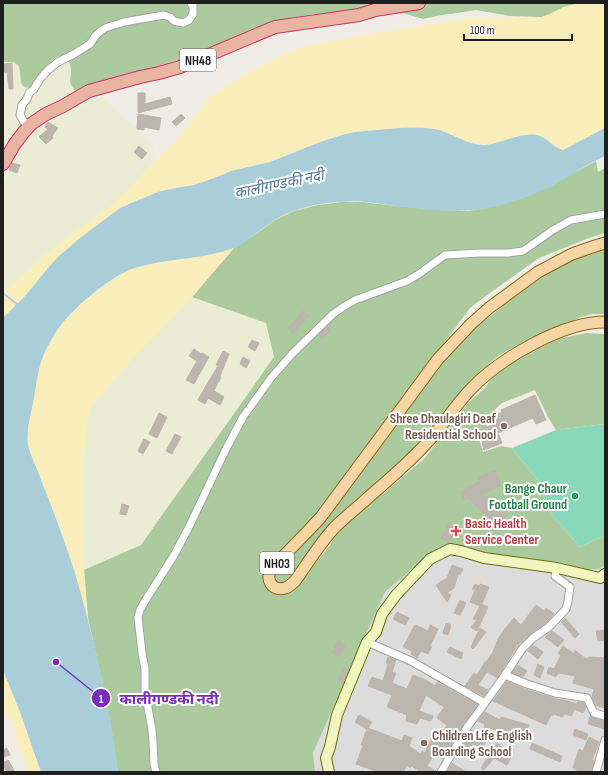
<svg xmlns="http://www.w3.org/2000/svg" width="608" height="775" font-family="'Sofia Sans Condensed','Noto Sans Devanagari',sans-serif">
<rect width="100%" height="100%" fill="#efece6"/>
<path fill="#dddcdc" d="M447,545L477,550L491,554L563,563L584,570L598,569L605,565V772H315L313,753L385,592L430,554Z"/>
<path fill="#eaecd3" d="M59,56H63L67,59L69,62L71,69L70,78L72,86L77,92L72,95L56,101L33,115L17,129L3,151V62H13L16,64L21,71V84L44,70L55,58Z
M102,97L152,143L154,162L113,204L47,253L3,294V183L31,135L65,113Z
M192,297L266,323L274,357L141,545L84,570V457L89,410L124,368Z"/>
<path fill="#abcb9e" d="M3,3H580L564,7L550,14L542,17L510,16L476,10L451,14H447L423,19L403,13L382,15H318L314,14L290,18L274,23L191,59L177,60L161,65L147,72L77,92C74,89 71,86 70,82C70,79 71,76 71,73C72,66 68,56 61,56C52,56 40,75 35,82C34,84 33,86 31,87C29,88 27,88 25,87C16,83 26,65 12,62C10,62 6,62 3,62Z
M596,161L598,172L605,168V233L589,238L539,258L487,295L470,308L315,518L293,538L265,569V584L275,594L293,591L313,565L325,552L338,532L348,521L385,492L424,459L469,402L485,388L495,373L514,360L558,339L586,333L605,334V424L556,430L548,417L535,390L502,403L486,418L488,435L479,439L483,452L501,446L512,448L536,478L552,515L580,547L605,535V565L598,569L584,570L563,563L506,557L491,554L477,550L447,545L430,554L385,592L313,753L315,772H118L107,704L88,618L84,570L141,545L274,357L266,323L192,297L234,248L256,234L275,220L294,211L318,205L341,202H363L387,205L442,210L469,211L490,207L576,172Z
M605,248V314H592L581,317L544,334L523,342L498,356L482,370L464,390L429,435L305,565L284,585H276L273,572L450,349L464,336L497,311L527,284L578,257Z"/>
<path fill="#f9eeba" d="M580,3L605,4V128L563,150L559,149L544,137L524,135L497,143L485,145L469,142L439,130L414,128L377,130L355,132L342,135L320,142L270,162L231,171L209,180L194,185L170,189L158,192L136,201L120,208L80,238L59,256L48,268L25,296L7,314L3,317V294L47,253L113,204L182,133L209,98L240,77L271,60L302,47L362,35L472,18L542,17L550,14L564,7Z
M234,248L192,297L124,368L89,410L84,457V570L88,618L74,571L59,524L28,446V431L38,375L44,353L64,322L80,305L114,278L132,269L151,264L172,260L214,254Z
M3,670L20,712L41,772H28L11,720L3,707Z"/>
<path fill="#8ad8bb" d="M605,424V535L580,547L552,515L536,478L512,448L556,430Z"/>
<path fill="#aaced9" d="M399,128C412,128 426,127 439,130C455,135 469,146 486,145C502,143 521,132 537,135C547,137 553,148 563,150L605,128V156C587,164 571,176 554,185C533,195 512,203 489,208C456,214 421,209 389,205C373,203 357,200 341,202C319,203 294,208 275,220C260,229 247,243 231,249C199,260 164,258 132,269C109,278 81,302 65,320C57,329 50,341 45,352C38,366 36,388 33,403C30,417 26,431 28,445C30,455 38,470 41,480C53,510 64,539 74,570C83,599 90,628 97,657C100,673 104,688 107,704C112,726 115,749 118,772H41L20,712L3,670V317L7,314L25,296L48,268L59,256L80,238L120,208L136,201L158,192L170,189L194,185L209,180L231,171L270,162L320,142L342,135L355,132Z"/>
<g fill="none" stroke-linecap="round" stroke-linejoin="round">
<path stroke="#aaced9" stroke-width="2" d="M3,293L18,305"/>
</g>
<path fill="#bcb6af" stroke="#c0b4aa" d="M12,63L13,89H9L7,72H3V64Z
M138,93H145V104L170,97L172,104L138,113Z
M138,114L161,118L159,130L144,127V130L137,129Z
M181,114L185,118L176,126L172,122Z
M48,122L58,128L52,136L53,138L46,144L39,137L48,129L45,127Z
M139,146L147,153L142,159L134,152Z
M12,163L20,165L17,173L9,170Z
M303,311L309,316L293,333L288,328Z
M327,327L330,331L322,338L319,335Z
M252,340L259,343L255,351L248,347Z
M194,349L201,354L202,353L209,357L194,384L186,380L197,361L189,356Z
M223,351L229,354L220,376L221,377L214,391L224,397L220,405L208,398L205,404L198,400L207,384L218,366L216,365Z
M243,357L250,361L246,368L240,364Z
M535,395L546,420L536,424L533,418L498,433L502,443L484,450L482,442L492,438L487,427L493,425L490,417L502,412L501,410Z
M159,413L167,417L157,438L149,434Z
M175,434L181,437L172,454L166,451Z
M144,439L150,442L143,454L138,451Z
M495,471L501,486L481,494L486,498L485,499L500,514L502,512L507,516L497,526L468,498L465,500L460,493L480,481L478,477Z
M122,504L129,506L126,515L120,514Z
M448,523L461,529L458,535L453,533L448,542L441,538L446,530L445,529Z
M452,565L463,569L460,575L458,574L454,588L447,593L451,595L447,602L436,585L447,578Z
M475,584L480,586V584L489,587L482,604L488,607L477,631L471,627L477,620L473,619L480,606L470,602L475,590L472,589Z
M460,600L466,603L460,615L454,613Z
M536,605L544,611L546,608L554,614L546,623L530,634L518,645L497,678L487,672L478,685L488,690L484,696L465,686L474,673L477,675L485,662H486L493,652L498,639L504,630L514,618L521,625Z
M397,612L409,618L405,625L393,619Z
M565,618L579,634L575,638L561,622Z
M446,623L451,625L448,635L443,633Z
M415,625L428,631L430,625L438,629L430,646H432L428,654L421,651L417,658L411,654L412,651L403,647Z
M480,628L486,632L473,649L471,647Z
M605,630V640L598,641L596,631Z
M552,631L564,640L558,647L545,637Z
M338,641L345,645L339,657L332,653Z
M533,645L534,647L535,646L543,652L538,659L528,651Z
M563,646L574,654L575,650L586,659L589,657L605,658V669L604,678H605V708L596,705L592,697L594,689L573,683L575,676L558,673L556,677L547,673L549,667L554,669L561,655L558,653Z
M450,647L463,653L461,659L447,652Z
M388,657L396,660L392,672L396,673L392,683L407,689L413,675L426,680L435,686L437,682L477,704L476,707L464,723L443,759L434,754L427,766L436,771V772H422L411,766L410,768L407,765L403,772H378L356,764L363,746L361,745L367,729L355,722L359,715L372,722L368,728L402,741L404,735L412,738L409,746L421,754L422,751L425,753L434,733L441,736L447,725L437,718L444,707L426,695L419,711L433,716L431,721L420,718L417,724L406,721L407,715L387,707L392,695L368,686L372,677L383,681L388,664L386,663Z
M538,664L544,667L540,678L534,675Z
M518,665L527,671L523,677L512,673Z
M344,668L349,670L343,683L338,681Z
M507,681L525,689L560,700V699L577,704L578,702L584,703L586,707L583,713L574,709L572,716L564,714L563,717L553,714V716L551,715L546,725L493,701Z
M485,712L500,720L501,717L529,725L522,738L514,734L512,739L491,728L482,750L470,745L468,748L463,745L471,730L482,735L485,724L478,721Z
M590,716L605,721V729L588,724Z
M575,729L588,734L586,740L573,735Z
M589,737L599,742L592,760L594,761L591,772H577V770L573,768L579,749L583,751Z
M497,743L502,747L500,749L512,756L507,765L494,758L484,770L481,768Z
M532,743L562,756L560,762L530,749Z
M7,748L10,755L4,757L3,750Z
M8,760L15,772H7L3,765V763Z
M452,763L466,772H447Z"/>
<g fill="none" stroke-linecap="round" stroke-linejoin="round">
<defs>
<path id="minor" d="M31,124L24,122L20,115L22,105L27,99L29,93L34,89L40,79L48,70L58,62L74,54L90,44L96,35L105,28L124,22L164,15L170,17L174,21L183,23L189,20L193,14V6L191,3
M367,642L411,661L485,703
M505,675L527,684L555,693L587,698L594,713L605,716
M156,772L154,764L153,741L152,730L145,691V669L142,653L138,617L140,610L145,601L173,557L189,527L226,449L243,417L271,378L292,354L333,314L343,307L355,300L407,281L419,274L445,255L479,253H508L523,251L553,230L571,220L605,214
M441,772L468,726L485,703L505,675L522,649L533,638L549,627L566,609L568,601L570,587L555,576L557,568
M596,772L605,740"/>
<path id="secondary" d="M329,772L326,758L330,747L337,715L367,642L376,632L382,614L396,595L430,559L450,549L461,551L484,558L557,568L600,578L605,574"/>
<path id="primary" d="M605,243L595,246L572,254L538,272L489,308L471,324L438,359L321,517L306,533L271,569C265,579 272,592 285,588C289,587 292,584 295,581C308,563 320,543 335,527C343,519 353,511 362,503C381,486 402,469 420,450C439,432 452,409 470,390C499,359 562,322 605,322"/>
<path id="trunk" d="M3,164L14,145L23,133L31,124L46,114L63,106L89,91L140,77L159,73L180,67L275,27L359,15L375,10L419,3"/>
</defs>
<use href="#minor" stroke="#a3a3a3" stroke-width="9"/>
<use href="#secondary" stroke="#636f0d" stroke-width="12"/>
<use href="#primary" stroke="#8f660c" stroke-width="13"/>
<use href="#trunk" stroke="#ce3365" stroke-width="14"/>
<use href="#minor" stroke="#fff" stroke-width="7"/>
<use href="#secondary" stroke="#f1f5be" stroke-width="10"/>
<use href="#primary" stroke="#f5d4a5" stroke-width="11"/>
<use href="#trunk" stroke="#eab4a3" stroke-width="12"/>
</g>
<g fill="#8d6e63" stroke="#fff" stroke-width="1.5">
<circle cx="504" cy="426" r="4"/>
<circle cx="424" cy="743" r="4"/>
</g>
<circle fill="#2e9e5b" stroke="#fff" stroke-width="1.5" cx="575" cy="496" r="4"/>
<path fill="#e0444e" stroke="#fff" stroke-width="1.5" d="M454 525h4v4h4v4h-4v4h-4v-4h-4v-4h4z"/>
<g text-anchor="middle" stroke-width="4" stroke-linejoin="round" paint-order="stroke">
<g fill="#fff" stroke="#626262" stroke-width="1">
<rect x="180" y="49" width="36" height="22" rx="3"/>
<rect x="260" y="552" width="34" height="22" rx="3"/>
</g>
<g font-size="13" font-weight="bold" fill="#1f1f1f">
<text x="198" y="65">NH48</text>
<text x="277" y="568">NH03</text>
</g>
<g font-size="14" font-weight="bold" fill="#785e54" stroke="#fff" text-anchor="end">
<text x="496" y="423">Shree Dhaulagiri Deaf<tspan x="496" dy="16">Residential School</tspan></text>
<text x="432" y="740" text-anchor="start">Children Life English<tspan x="432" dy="16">Boarding School</tspan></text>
</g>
<g font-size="14" font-weight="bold" fill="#27864d" stroke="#fff" text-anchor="end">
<text x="567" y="493">Bange Chaur<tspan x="567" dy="16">Football Ground</tspan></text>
</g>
<g font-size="14" font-weight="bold" fill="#be3a42" stroke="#fff" text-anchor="start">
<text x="465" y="528">Basic Health<tspan x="465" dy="16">Service Center</tspan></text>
</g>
<g font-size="15" font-style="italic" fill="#4f77a0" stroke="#fff">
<text transform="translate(279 184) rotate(-12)" y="5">कालीगण्डकी नदी</text>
</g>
</g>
<path fill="none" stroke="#7b2cbf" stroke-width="1.5" d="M56 662L101 698"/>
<g fill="#7b2cbf" stroke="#fff" stroke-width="1.5">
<circle cx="56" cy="662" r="4"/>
<circle cx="101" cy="698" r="10"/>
</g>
<g font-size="12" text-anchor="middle" font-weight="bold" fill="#fff">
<text x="101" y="703">1</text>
</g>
<g font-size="15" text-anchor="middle" font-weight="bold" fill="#7b2cbf" stroke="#fff" stroke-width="4" stroke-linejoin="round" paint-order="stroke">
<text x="169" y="704">कालीगण्डकी नदी</text>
</g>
<rect width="608" height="775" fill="none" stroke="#1f1f1f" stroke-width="8"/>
<path d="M464 34v6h108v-6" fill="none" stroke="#1f1f1f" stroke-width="2"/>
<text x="470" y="34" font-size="12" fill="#1f1f1f" stroke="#ffffff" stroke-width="3" paint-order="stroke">100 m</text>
</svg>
